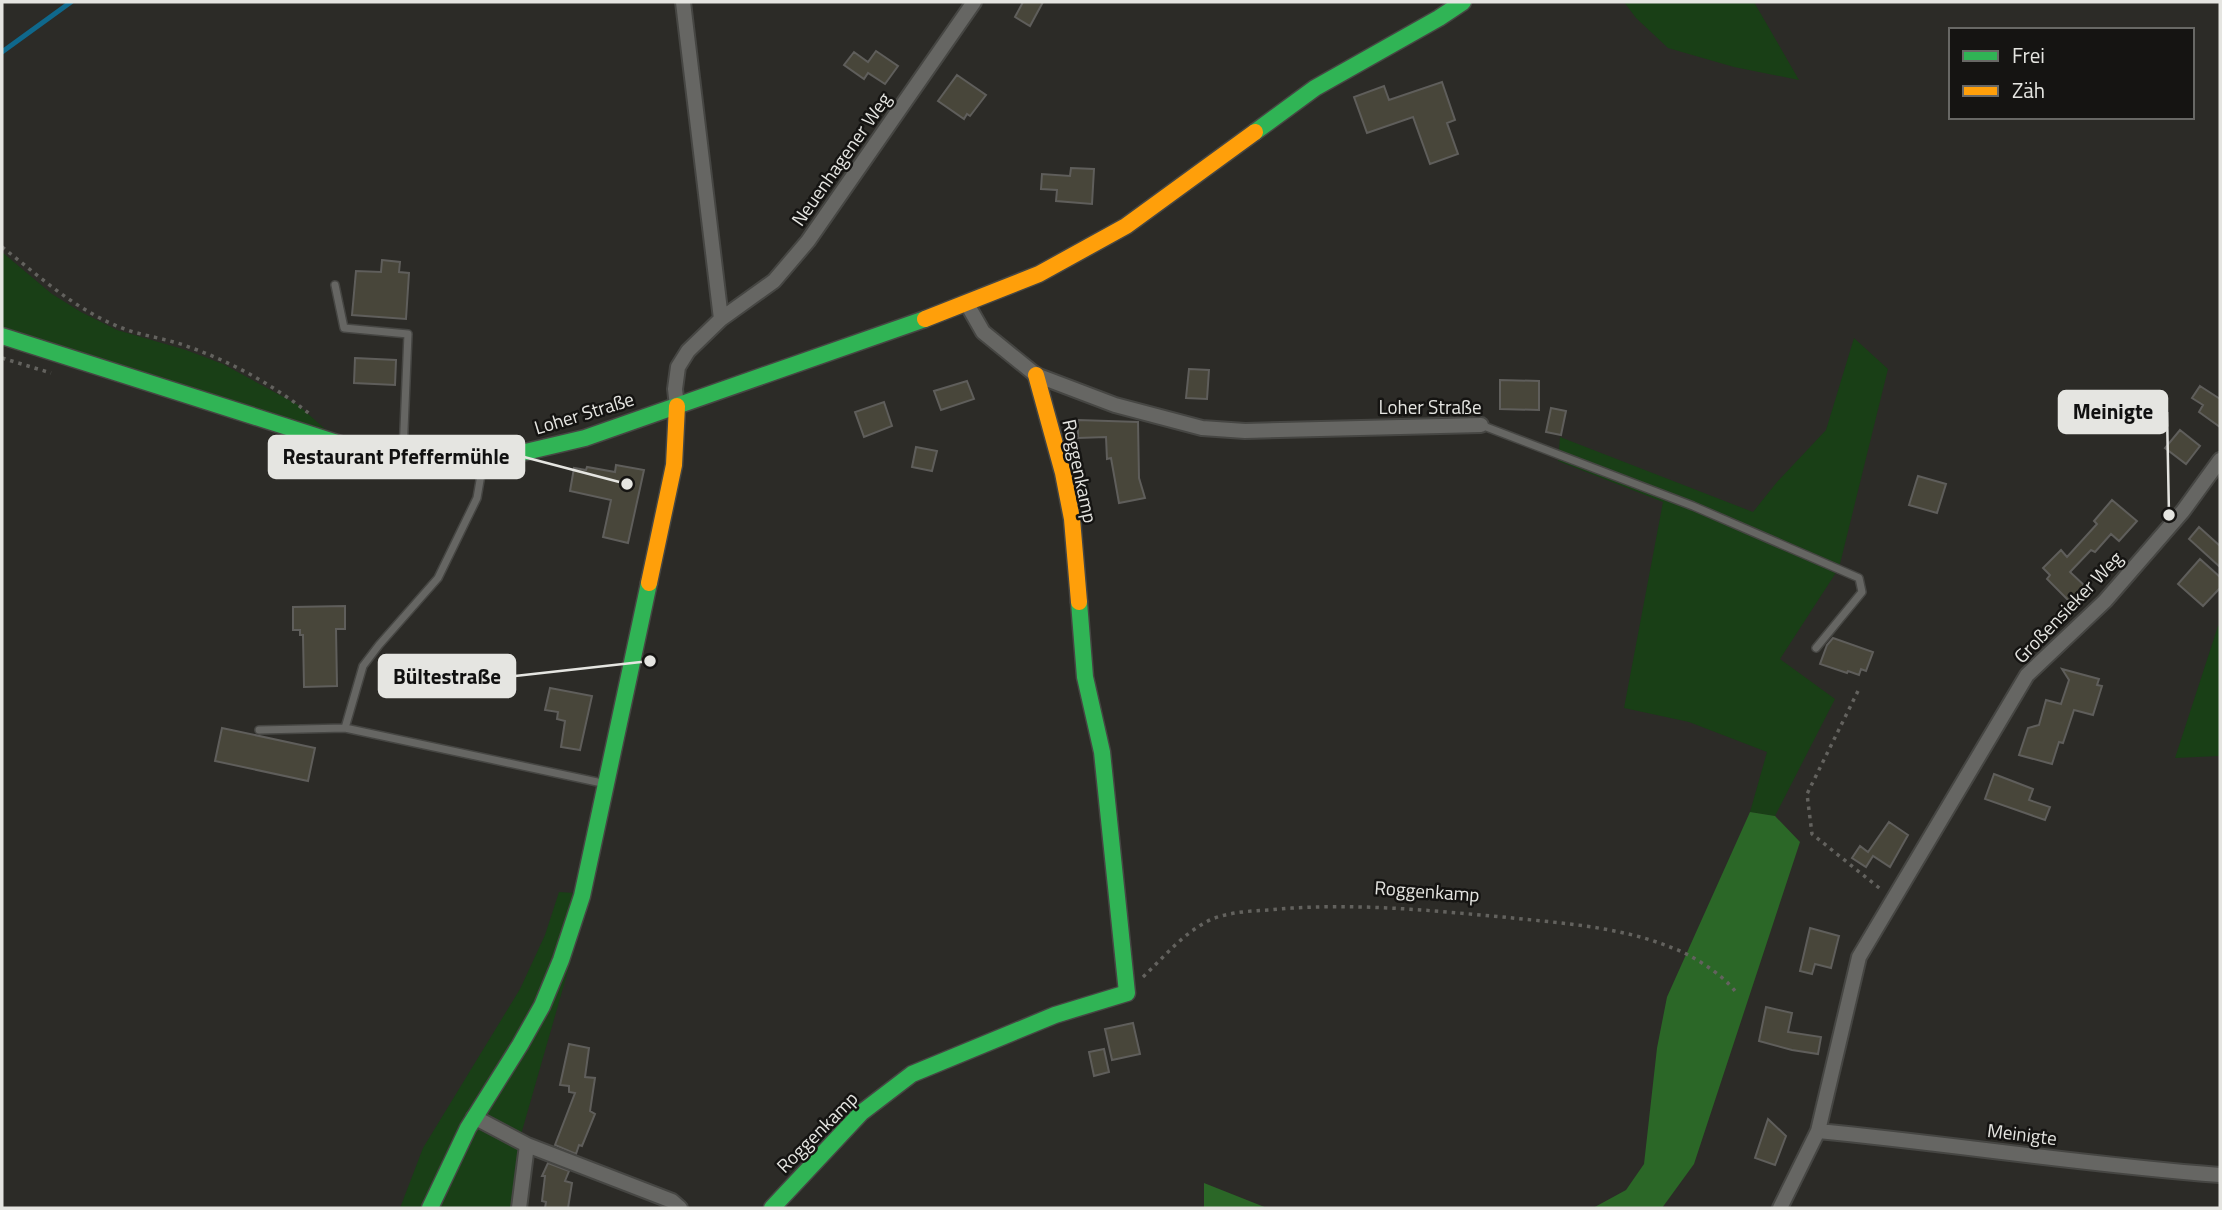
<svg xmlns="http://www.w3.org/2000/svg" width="2222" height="1210" font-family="'Titillium Web',sans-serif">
<rect width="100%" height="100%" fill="#2c2b27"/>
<path fill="#193f16" d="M1624,2H1754L1799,80L1734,67L1668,48L1636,18Z
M2,252L52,294L81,312L117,330L186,350L223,364L298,405L352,453L2,346Z
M1854,338L1888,369L1839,568L1780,659L1835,699L1775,816L1750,812L1767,752L1689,722L1624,708L1663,502L1558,461L1560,437L1753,512L1777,482L1826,430Z
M2218,626H2220V756L2175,758Z
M559,892L590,894L520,1138L512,1208H400L423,1148L520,989L545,935Z"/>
<path fill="#2b6727" d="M1750,812L1775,816L1800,842L1694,1164L1662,1208H1593L1626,1190L1644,1164L1657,1048L1667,997Z
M1204,1183L1267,1208H1204Z"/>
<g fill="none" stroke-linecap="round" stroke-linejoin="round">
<path stroke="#0f688c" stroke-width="5" d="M2,52L71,2"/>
</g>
<path fill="#48463a" stroke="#5f5e5b" stroke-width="2" d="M1023,2H1043L1030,26L1015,17Z
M876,51L898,66L885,84L868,73L864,79L844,65L854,52L868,62Z
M957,75L986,95L970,116L967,114L964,119L938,101Z
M1442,82L1455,120L1447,123L1458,154L1430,164L1413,117L1367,133L1354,97L1384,86L1389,100Z
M1071,168L1094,169L1092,204L1056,201L1057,190L1041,189L1042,174L1070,176Z
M382,260L400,262L399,272L409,273L406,319L352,315L356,271L381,272Z
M355,358L396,360L395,385L354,383Z
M1189,369L1209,370L1207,399L1186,398Z
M1500,380L1539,381V410L1500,409Z
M967,381L974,399L941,410L934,391Z
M2200,386L2220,399V427L2199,412L2203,405L2192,398Z
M884,402L892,426L864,437L855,412Z
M1551,408L1566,411L1561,435L1546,432Z
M1078,420L1138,422L1139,478L1145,498L1119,503L1111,458L1107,459L1106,437L1078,438Z
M2180,430L2200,446L2186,464L2165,448Z
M916,447L937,451L932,471L912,467Z
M616,465L644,470L628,543L603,537L611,500L570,491L574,468L586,470L587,467L615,472Z
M1918,476L1946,484L1937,513L1909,505Z
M2112,500L2137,521L2119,541L2111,534L2095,552L2091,550L2070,572L2086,587L2071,603L2047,579L2050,575L2043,568L2061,550L2067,557L2097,524L2094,521Z
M2199,527L2220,546V567L2189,539Z
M2200,559L2220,577V588L2203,606L2178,584Z
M345,606V629H336L337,686L304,687L303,635H300V630H293V607Z
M1833,638L1873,652L1866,671L1861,669L1859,675L1848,671L1847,673L1820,664L1827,645Z
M2062,669L2099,679L2097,685L2102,686L2093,715L2074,710L2063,743L2059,742L2052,764L2019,755L2028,728L2039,725L2046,700L2061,704L2069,680Z
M550,688L592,696L580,750L561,747L565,721L557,719L558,712L545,710Z
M222,728L315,748L308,781L215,761Z
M1994,774L2033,789L2029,800L2050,807L2045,820L1985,799Z
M1889,822L1908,835L1890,867L1873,856L1866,867L1852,858L1860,846L1868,852Z
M1810,928L1839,936L1831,968L1815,964L1812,974L1800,971Z
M1766,1007L1792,1013L1788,1032L1821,1037L1818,1054L1792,1050L1759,1041Z
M1133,1023L1140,1054L1112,1060L1105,1029Z
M569,1044L589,1048L585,1077L595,1078L590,1111L595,1114L582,1146L579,1145L576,1154L555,1145L575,1093L569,1092V1086L560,1085Z
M1104,1049L1109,1072L1094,1076L1089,1052Z
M1768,1119L1786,1136L1775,1165L1755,1158Z
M548,1163L569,1171L565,1181L572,1183L568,1208H545L546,1202L542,1201L545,1176H542Z"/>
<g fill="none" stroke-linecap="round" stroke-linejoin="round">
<defs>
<path id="lane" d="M335,285L344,328L408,334L403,453
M1481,425L1693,506L1859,578L1862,592L1816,648
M345,728L363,666L379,645L438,578L477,498L483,463
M259,730L345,728L602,783"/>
<path id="street" d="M683,2L721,319
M967,304L983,332L1036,375L1115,405L1202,428L1245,431L1481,425
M677,406L675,389L678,367L688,351L721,319L774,281L808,241L974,2
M474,1117L527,1145L672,1201L680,1208
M1818,1131C1953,1144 2086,1165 2220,1175
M519,1208L527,1145
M1780,1208L1818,1131L1859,957L2027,675L2105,601L2183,511L2220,460"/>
<path id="fast" d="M1255,132L1315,88L1439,18L1463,2
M2,336L350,447L403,454L483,459L517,454L585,438L925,319
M430,1208L468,1128L520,1045L542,1006L561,960L582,896L649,583
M772,1208L861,1113L912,1074L1055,1015L1127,993L1102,752L1085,677L1079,602"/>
<path id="slow" d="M925,319L1039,274L1126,226L1255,132
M1036,375L1063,473L1072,519L1079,602
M649,583L674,465L677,406"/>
</defs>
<use href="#lane" stroke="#464643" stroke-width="10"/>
<use href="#street" stroke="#464643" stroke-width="18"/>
<use href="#fast" stroke="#464643" stroke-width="19"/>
<use href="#slow" stroke="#464643" stroke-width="19"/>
<path stroke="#63625e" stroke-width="3.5" stroke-dasharray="3.5 5" stroke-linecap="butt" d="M2,247C39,276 72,307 117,326C140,336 166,338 189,347C232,362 275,386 311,415
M2,358L51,373
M1858,691L1807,794L1812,834L1883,891
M1143,977C1165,956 1184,932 1212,919C1230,912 1250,911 1269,910C1347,902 1426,910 1503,917C1558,923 1618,926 1670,947C1691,954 1722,974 1735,991"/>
<use href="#lane" stroke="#666663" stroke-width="7"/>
<use href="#street" stroke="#666663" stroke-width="14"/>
<use href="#fast" stroke="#30b455" stroke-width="16"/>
<use href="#slow" stroke="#ff9f0a" stroke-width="16"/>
</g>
<g text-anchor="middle" stroke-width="5" stroke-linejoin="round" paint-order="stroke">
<g font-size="19" fill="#e5e5e1" stroke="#151412">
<text transform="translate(841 159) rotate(-55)" y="7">Neuenhagener Weg</text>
<text x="1430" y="414">Loher Straße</text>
<text transform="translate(584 413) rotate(-17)" y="7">Loher Straße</text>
<text transform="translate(1080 471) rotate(78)" y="7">Roggenkamp</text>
<text transform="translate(2068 607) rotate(-46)" y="7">Großensieker Weg</text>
<text transform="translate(1427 891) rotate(4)" y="7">Roggenkamp</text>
<text transform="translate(817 1132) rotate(-45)" y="7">Roggenkamp</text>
<text transform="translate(2022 1134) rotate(7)" y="7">Meinigte</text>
</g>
</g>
<path fill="none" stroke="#e5e5e1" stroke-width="2.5" d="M2169 515L2167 412M627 484L524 457M650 661L515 676"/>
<g fill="#e5e5e1" stroke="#151412" stroke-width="2.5">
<circle cx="2169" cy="515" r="7"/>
<circle cx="627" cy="484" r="7"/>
<circle cx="650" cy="661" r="7"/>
</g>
<g fill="#e5e5e1" stroke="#e5e5e1" stroke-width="2.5">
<rect x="2059" y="391" width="108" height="42" rx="7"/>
<rect x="269" y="436" width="255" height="42" rx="7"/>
<rect x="379" y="655" width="136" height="42" rx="7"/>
</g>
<g font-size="21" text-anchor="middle" font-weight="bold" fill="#111">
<text x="2113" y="419">Meinigte</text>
<text x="396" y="464">Restaurant Pfeffermühle</text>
<text x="447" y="684">Bültestraße</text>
</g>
<rect width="2222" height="1210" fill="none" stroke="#e5e5e1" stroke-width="7"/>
<rect x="1949" y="28" width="245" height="91" fill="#151412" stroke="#686865" stroke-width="2"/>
<rect x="1963" y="51" width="35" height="10" fill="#30b455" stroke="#686865" stroke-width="2"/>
<text x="2012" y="63" font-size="21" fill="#e5e5e1">Frei</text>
<rect x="1963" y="86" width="35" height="10" fill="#ff9f0a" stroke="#686865" stroke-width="2"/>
<text x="2012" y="98" font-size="21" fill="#e5e5e1">Zäh</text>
</svg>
